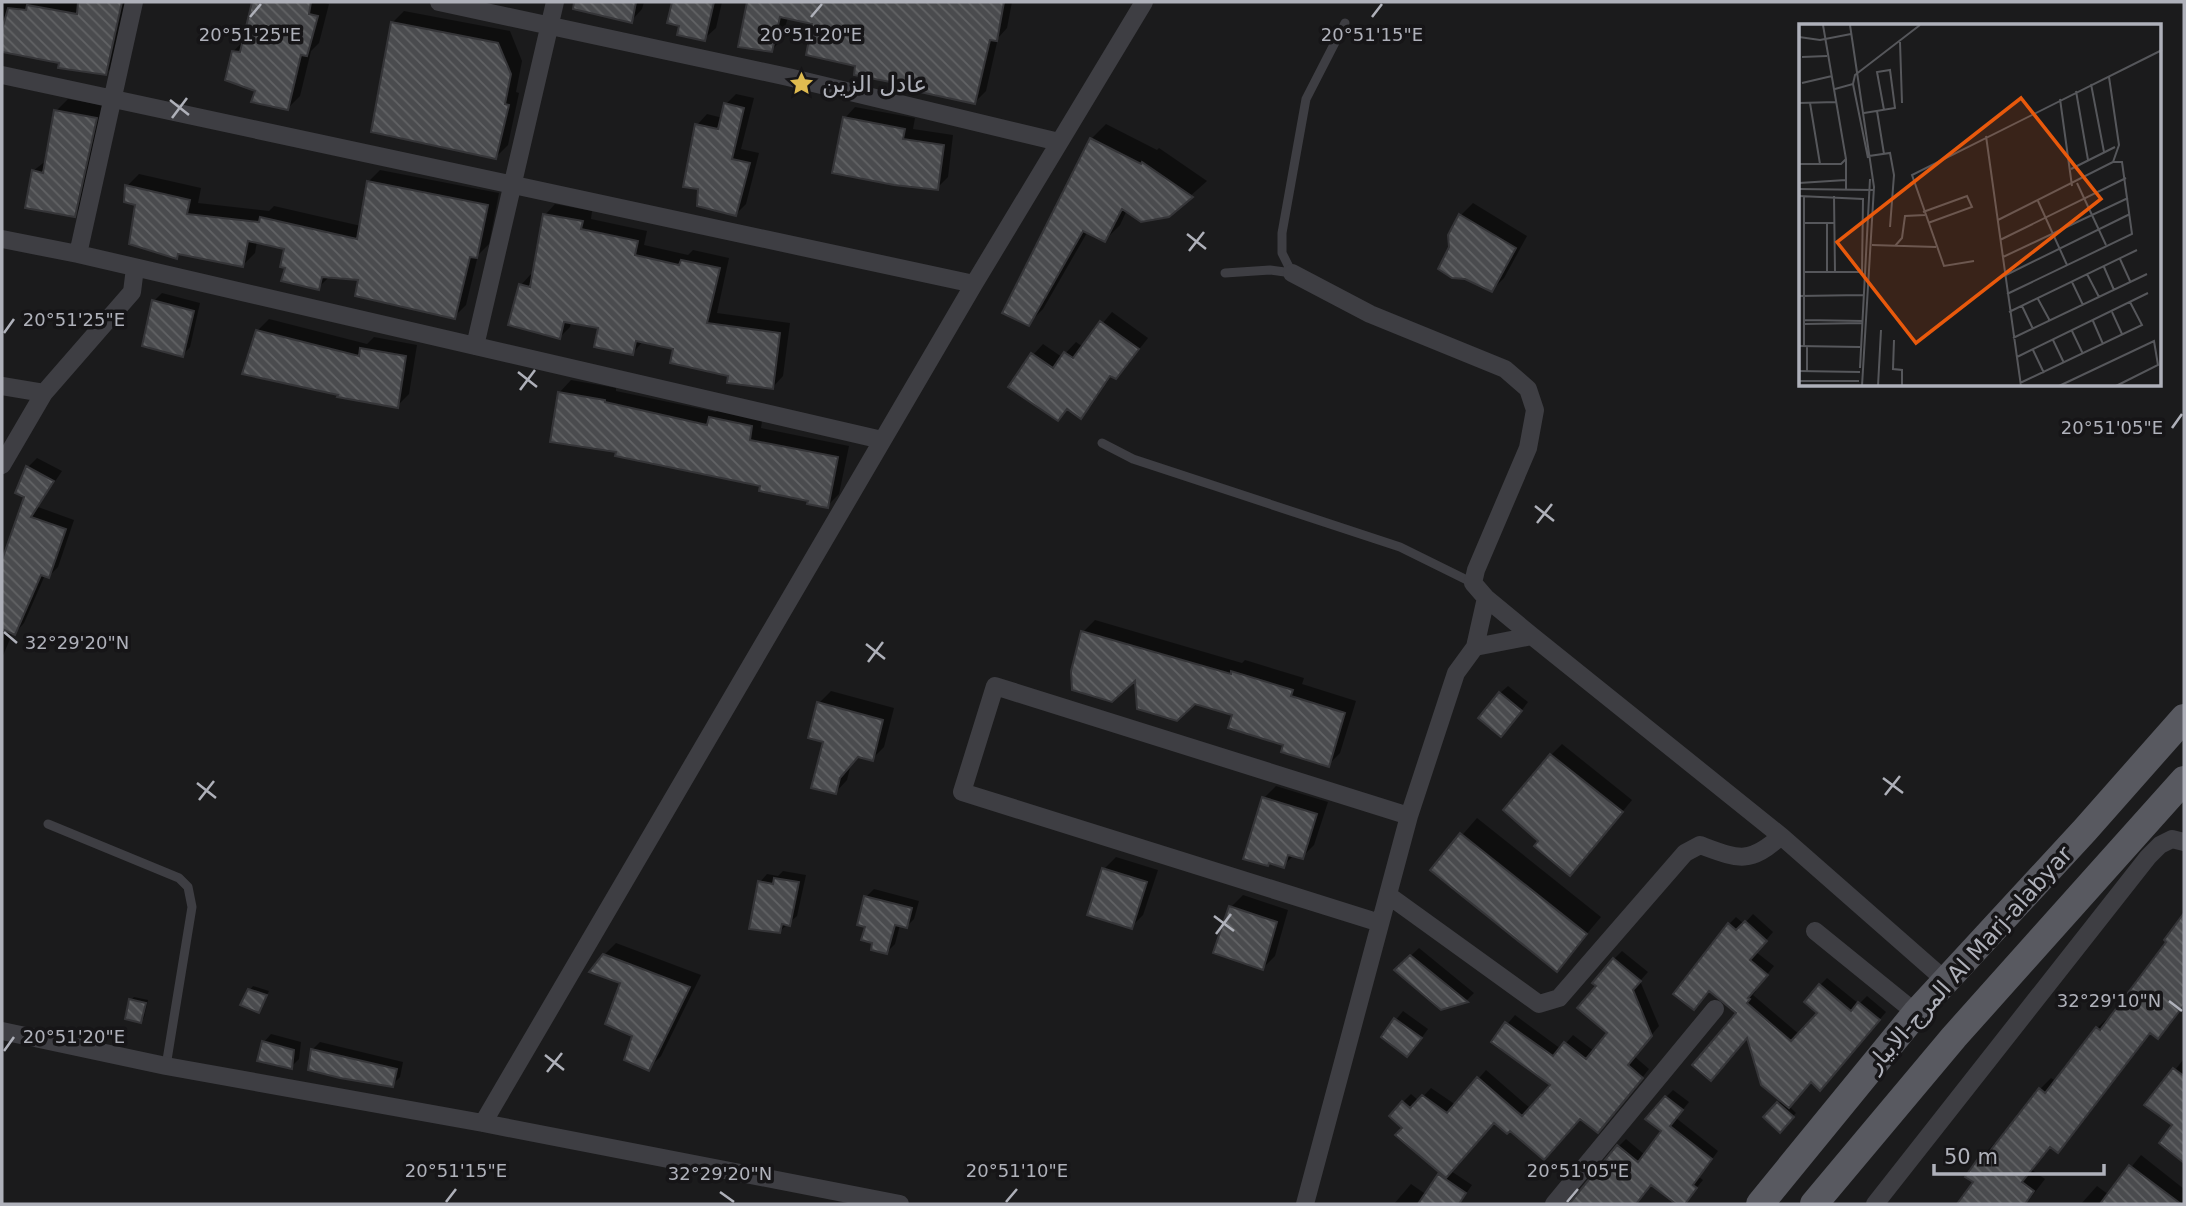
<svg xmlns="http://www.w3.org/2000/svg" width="2186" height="1206" font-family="'DejaVu Sans','Noto Sans Arabic',sans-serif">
<defs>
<pattern id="building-back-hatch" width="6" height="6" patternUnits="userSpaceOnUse" patternTransform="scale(1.75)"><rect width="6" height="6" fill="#4a4b4e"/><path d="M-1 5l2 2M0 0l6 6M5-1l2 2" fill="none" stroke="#626365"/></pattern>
</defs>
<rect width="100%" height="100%" fill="#1b1b1c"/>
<path fill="#0007" d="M2,2H131L117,62L106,73L2,50Z
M253,2H321L329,4L319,43L311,51L300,96L288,108L257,90L233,52L244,40Z
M589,2H644L642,9L631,21L587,11Z
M674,2H722L716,28L704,39L681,25L669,22Z
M750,2H1012L1007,28L998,38L986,91L975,102L858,64L815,23L788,17L782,39L771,51L740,46Z
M404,11L510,31L522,61L516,92L519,93L508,145L496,157L392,23Z
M736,94L754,98L741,149L759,153L746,204L736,214L697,125L707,114L723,118L726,104Z
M68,99L108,106L86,203L74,215L33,171L47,160L56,111Z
M855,107L915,118L913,129L953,135L948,177L937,188L845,118Z
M1106,124L1157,150L1159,148L1207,181L1168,216L1127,210L1120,225L1105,240L1088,231L1043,309L1028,324L1091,139Z
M380,170L499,193L489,244L478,255L466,305L454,317L360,279L330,276L318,288L287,267L286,248L257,241L255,253L243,265L182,253L177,257L137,204L127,186L139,174L201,188L198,203L269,211L274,206L361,226L368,182Z
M1473,203L1527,236L1504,278L1492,290L1450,247V235L1461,215Z
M555,204L592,211L591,219L647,231L644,245L688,255L693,250L729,258L717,313L790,323L783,376L773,387L675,348L643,341L633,353L600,327L571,322L570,327L560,337L521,285L531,274L534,275L545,215Z
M162,293L200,303L190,347L183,355L154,301Z
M1112,312L1148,338L1126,366L1115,377L1112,375L1091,406L1081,416L1069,408L1058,419L1033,355L1043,344L1062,357L1076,342L1083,347Z
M269,319L367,344L374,337L417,345L409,394L397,406L257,331Z
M571,380L616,388V391L716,412L723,405L763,414L761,428L849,446L839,494L827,506L762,485L618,451L559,393Z
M37,458L62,471L38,507L74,520L58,567L49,576L45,575L24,623L15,633L13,632L2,658V566L26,496L28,467Z
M1095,620L1242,663L1245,660L1304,678L1302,684L1356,701L1340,753L1328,765L1285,744L1234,713L1136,677L1083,632Z
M1508,686L1528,702L1509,727L1500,693Z
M831,691L894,708L884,747L872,759L859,755L851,764L847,780L835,793L819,703Z
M1562,744L1632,800L1581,862L1541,840L1551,755Z
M1276,786L1328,802L1314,845L1302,857L1294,855L1283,866L1264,798Z
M1477,818L1601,917L1557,969L1432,870Z
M1116,857L1158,870L1143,915L1131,927L1104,869Z
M783,871L806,875L797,916L780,931L760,882L767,874L778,876Z
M874,889L919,901L914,919L907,926L900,925L895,944L887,952L874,941L867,926L866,897Z
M1243,895L1288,910L1275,956L1263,968L1231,907Z
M1753,914L1773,932L1756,952L1774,966L1754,990L1756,991L1753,995L1800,1035L1819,1013L1820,985L1827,978L1859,1004L1867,996L1886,1012L1828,1081L1811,1080L1789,1106L1796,1113L1779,1131L1765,1117L1782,1100L1738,1013L1710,990L1694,1008L1729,924L1736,917L1744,924Z
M2184,915V1006L2170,1025L2158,1037L2151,1032L2069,1139L2058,1151L2051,1146L2032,1170L2045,1179L2026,1204H1959L1975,1182L1984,1154L1995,1143L1997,1144L2040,1089L2051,1078L2056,1081L2097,1028L2109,1017L2111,1019L2169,941L2166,939Z
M616,943L701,975L661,1056L649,1068L634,1035L623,982L604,955Z
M1419,948L1474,993L1467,1000L1441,1008L1396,970Z
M1622,951L1648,972L1640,981L1659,1026L1634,1056L1649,1069L1606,1123L1580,1117L1510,1129L1495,1121L1451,1171L1472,1185L1459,1204H1394L1411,1184L1427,1195L1442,1172L1404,1128L1403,1102L1411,1094L1419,1101L1431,1088L1456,1105L1486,1070L1531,1109L1553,1085L1493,1041L1515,1015L1561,1049L1573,1035L1594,1051L1610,1033L1598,985L1614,959Z
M253,986L269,991L259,1011L250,990Z
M134,997L148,1000L144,1018L141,1021L131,1000Z
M1403,1011L1428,1029L1415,1047L1383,1036Z
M271,1034L301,1042L299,1059L291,1067L264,1042Z
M320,1042L403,1062L400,1077L392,1085L312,1050Z
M2183,1060L2184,1061V1161L2161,1142L2174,1125L2147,1105Z
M1673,1090L1689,1102L1676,1118L1718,1151L1699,1177L1703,1180L1683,1204H1679L1652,1183L1618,1147L1626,1139L1645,1155L1664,1131L1666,1097Z
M2141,1155L2184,1189V1204H2081L2097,1186L2109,1195Z"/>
<path fill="url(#building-back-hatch)" stroke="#353538" stroke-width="2" d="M78,2H122L106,75L58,68L59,63L2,52V30L8,8L26,10L27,5L77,14Z
M252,2H311L309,14L318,16L307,56L301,55L288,110L251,102L255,91L225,80L232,51L240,52Z
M574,2H636L632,23L573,9Z
M672,2H714L705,41L677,35L679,26L667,23Z
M747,2H1004L997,41L990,40L975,104L920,92L921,88L854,75L855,66L806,55L812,24L780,17L772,52L738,47Z
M391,22L498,43L511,74L505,104L509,105L496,159L371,132Z
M724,103L744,108L732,159L750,163L736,216L697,206L698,189L683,187L695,124L718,129Z
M54,110L97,118L75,217L25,208L32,170L43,173Z
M843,117L905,129L903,139L944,145L938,190L894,185L832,173Z
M1090,138L1141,164L1142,162L1193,197L1169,217L1141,222L1122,209L1105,242L1083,231L1029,326L1002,313Z
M367,181L488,205L477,258L470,257L455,319L355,296L358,280L322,277L319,290L281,281L285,268L280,267L284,249L248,241L243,267L178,254L177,259L129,244L135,205L124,202L125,185L190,200L187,214L259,222L260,217L357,239Z
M543,214L583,221L581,229L638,241L635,255L679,265L681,260L720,268L707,323L780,333L773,389L727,383L728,376L670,363L673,349L636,341L633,355L594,347L598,328L564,322L560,339L508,325L519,284L530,287Z
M1459,214L1516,248L1492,292L1465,279L1452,278L1438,269L1449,247L1448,235Z
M152,300L194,311L183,357L142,346Z
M1100,321L1139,349L1116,379L1110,376L1081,419L1067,409L1058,421L1008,387L1031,353L1053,368L1064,352L1073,358Z
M256,330L359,356L360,348L406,356L398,408L337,397L338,395L242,374Z
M558,392L605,400V402L707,425L709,417L752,426L750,440L838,457L828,508L807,504L808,501L759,491L760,486L615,456L616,452L550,442Z
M26,466L54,481L31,517L66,529L49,578L41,575L15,635L2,629V560L24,497L15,493Z
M1081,631L1231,674V671L1293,690L1291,696L1345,713L1329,767L1281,752L1283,745L1228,728L1232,715L1195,704L1177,721L1137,709L1135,681L1112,702L1072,690L1071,671Z
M1499,692L1522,711L1501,737L1478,718Z
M817,702L883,720L873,761L858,757L840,778L836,794L811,788L823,742L808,738Z
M1550,754L1623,812L1570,876L1534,846L1538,841L1503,810Z
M1262,797L1317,814L1303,859L1288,855L1284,868L1269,863L1268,866L1243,859Z
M1460,833L1587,934L1557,972L1430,870Z
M1102,868L1147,882L1132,929L1087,915Z
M774,878L799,882L790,926L782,924L780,933L749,929L758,881L773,884Z
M864,896L912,908L907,928L895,925L887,954L871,950L872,943L861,940L865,927L857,925Z
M1229,906L1277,922L1263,970L1213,953Z
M2184,913V1005L2158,1039L2150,1033L2058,1153L2050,1147L2022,1182L2034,1191L2025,1204H1957L1973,1182L1965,1177L1982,1153L1986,1156L2039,1088L2045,1093L2096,1027L2100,1030L2166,942L2164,940Z
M1745,921L1767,941L1750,960L1768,975L1748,998L1750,999L1747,1003L1791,1041L1817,1013L1804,1002L1819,984L1851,1011L1858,1002L1880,1020L1820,1091L1811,1082L1789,1108L1761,1085L1747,1038L1711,1081L1692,1065L1736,1013L1709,991L1694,1010L1673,994L1728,923L1736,930Z
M603,954L690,987L649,1071L624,1060L632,1036L605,1024L620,983L589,972Z
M1410,955L1468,1002L1441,1010L1394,970Z
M1613,958L1641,981L1633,990L1652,1036L1628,1065L1643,1078L1598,1133L1580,1119L1544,1160L1510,1131L1507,1134L1494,1123L1446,1178L1395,1135L1402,1128L1389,1116L1402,1101L1410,1108L1422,1095L1447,1113L1477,1077L1522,1116L1550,1085L1491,1042L1505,1022L1553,1056L1564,1042L1586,1059L1607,1033L1577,1008L1596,986L1592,983Z
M248,989L267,995L259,1013L240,1005Z
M129,999L146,1003L141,1023L125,1019Z
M1394,1018L1422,1038L1407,1057L1381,1037Z
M262,1041L294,1050L292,1069L257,1061Z
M311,1049L397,1069L393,1087L340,1078L308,1070Z
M2173,1068L2184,1076V1163L2159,1143L2172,1125L2144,1105Z
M1665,1096L1683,1110L1670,1126L1712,1159L1693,1185L1697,1188L1685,1204H1676L1651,1185L1636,1204H1569L1617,1145L1638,1162L1661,1131L1645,1119Z
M1777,1102L1794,1117L1780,1133L1763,1117Z
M2129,1165L2181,1204H2100Z
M1438,1174L1466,1193L1459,1204H1418Z"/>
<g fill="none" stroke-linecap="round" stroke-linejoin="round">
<path stroke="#3e3e43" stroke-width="9" d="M1225,273L1270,270L1292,273
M1292,273L1282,253V233L1306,99L1345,23
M1102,443L1133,459L1400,547L1473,583
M48,824L179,878L188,887L192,907L166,1066"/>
<path stroke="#3e3e43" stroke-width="18" d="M439,2L788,77L1059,142
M2,75L974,284
M2,239L78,254L882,440
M78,254L134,2
M1292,273L1370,314L1505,369L1528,389L1535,410L1528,448L1476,570L1473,583L1486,598L1532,636L1781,836L1945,980
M475,346L555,2
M2,386L44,393
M2,465L44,393L132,292L135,268
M1475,647L1532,636
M1388,895L1539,1004L1559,998L1685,853L1700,845C1738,859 1749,865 1781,836
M1380,923L962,792L995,686L1409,816
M1815,931L1916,1013
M2,1031L166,1066L483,1123L900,1204
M483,1123L974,284L1144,2
M1305,1204L1409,816L1456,673L1475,647L1486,598
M1554,1204L1715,1009
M1875,1204L2148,857L2160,845L2172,839L2184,842"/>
<path stroke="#585960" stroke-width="28" d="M1760,1204L1916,1013L2085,830L2184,718
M1814,1204L1954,1037L2184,780"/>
</g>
<path fill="none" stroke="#afb1ba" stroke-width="2.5" d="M250,17L261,4M811,17L822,4M1372,17L1382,4M170,100L189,115M172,118L187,98M1187,234L1206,249M1189,251L1204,232M4,333L14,319M518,372L537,387M520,390L535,370M2172,428L2182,414M1535,506L1554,521M1537,523L1552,504M4,632L17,643M866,644L885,659M868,662L883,642M1883,778L1903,793M197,783L216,798M1885,795L1900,776M199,800L214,781M1214,916L1234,931M1216,934L1231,914M2169,1001L2182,1011M4,1051L14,1037M545,1055L564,1070M547,1072L562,1053M720,1192L734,1202M446,1202L456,1189M1006,1202L1017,1189M1567,1202L1578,1189"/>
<defs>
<symbol id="sight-bare" viewBox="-9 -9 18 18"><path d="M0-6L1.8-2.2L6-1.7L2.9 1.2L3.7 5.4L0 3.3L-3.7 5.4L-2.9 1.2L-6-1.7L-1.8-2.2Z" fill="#dfbb50" stroke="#161517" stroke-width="2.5" paint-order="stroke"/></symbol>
</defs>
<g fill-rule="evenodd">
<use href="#sight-bare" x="784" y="66" width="35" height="35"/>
</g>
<g text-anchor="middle" stroke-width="7" stroke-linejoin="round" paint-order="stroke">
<g font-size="23" fill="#afb1ba" stroke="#161517" text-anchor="start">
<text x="822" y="92">عادل الزين</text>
</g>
<g font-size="23" fill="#afb1ba" stroke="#161517">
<text transform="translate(1969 959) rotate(-48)" y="8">المرج-الابيار Al Marj-alabyar</text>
</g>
</g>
<g transform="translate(1799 24)">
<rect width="362" height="362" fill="#1b1b1c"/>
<path fill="none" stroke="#56575b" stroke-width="2" d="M24,1L47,135V165M51,1L75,163L63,362M0,13L21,16L52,10M101,18L103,79M3,33L28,32M3,59L33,52M54,60L69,134M292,60L305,128M36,65L54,60L56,51L121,1M277,67L289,136M261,75L273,162M0,79L37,78M11,79L21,140M78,87L85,130M65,89L96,84L91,46L78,48L85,86M187,112L222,362M70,132L91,129L95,151L91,203M0,140H42L47,135M272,145L316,123M0,159L47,156M278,159L307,221M0,165L74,166M0,172L64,175L63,248H4M35,172L36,248M239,177L268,241M124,188L168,172L173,183L129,199M199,196L314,138L320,121L310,53M5,199H36M201,216L327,154M73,221L137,223M96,222L103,214L106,192L126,191M204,233L329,174M321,235L331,257M175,237L145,242L113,151L363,26M305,243L315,266M28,248V200M288,250L300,273M205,252L331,190M273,258L284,281M208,270L333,210L323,138H314M0,272L64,271M239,275L251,297M223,282L234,305M210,288L338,226M313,288L323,310M5,296L64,297M294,297L304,320M5,300L64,299M273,307L284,330M214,314L348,250M95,316L94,345L103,346V362M254,316L265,339M0,322L61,323M5,322V172M8,322V347M234,326L245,349M218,333L349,269M61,344L71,155M0,347L61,348M0,357H60M221,359L343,301L331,278M79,362L82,306M260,362L355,317L359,341L317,362"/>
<path fill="#e8590c" fill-opacity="0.15" stroke="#e8590c" stroke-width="3.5" d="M222,74L302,175L117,319L38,218Z"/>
<rect width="362" height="362" fill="none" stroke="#afb1ba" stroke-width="3.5"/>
</g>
<g font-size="18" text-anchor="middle" fill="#afb1ba" stroke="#161517" stroke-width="7" stroke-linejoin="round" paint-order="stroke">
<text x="811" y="41">20°51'20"E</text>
<text x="1372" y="41">20°51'15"E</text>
<text x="250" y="41">20°51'25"E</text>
<text x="74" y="326">20°51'25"E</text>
<text x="2112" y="434">20°51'05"E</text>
<text x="77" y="649">32°29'20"N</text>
<text x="2109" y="1007">32°29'10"N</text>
<text x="74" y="1043">20°51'20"E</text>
<text x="456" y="1177">20°51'15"E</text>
<text x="1017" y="1177">20°51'10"E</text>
<text x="1578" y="1177">20°51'05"E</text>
<text x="720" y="1180">32°29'20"N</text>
</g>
<rect width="2186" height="1206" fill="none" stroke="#afb1ba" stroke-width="7"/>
<path d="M1934 1164v10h170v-10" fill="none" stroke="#afb1ba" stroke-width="3.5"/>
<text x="1944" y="1164" font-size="21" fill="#afb1ba" stroke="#161517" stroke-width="5" paint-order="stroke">50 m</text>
</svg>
